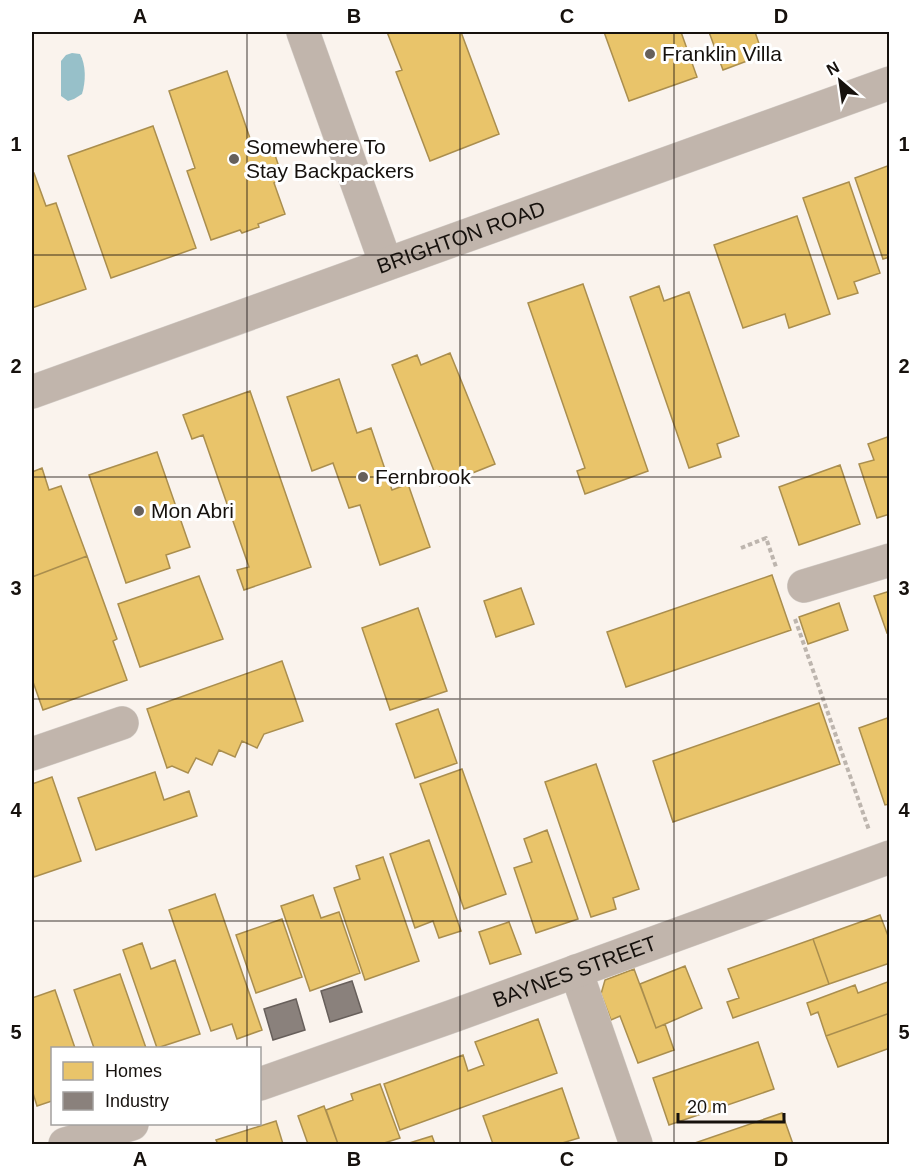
<svg xmlns="http://www.w3.org/2000/svg" width="921" height="1176" font-family="Arial,sans-serif">
<rect width="100%" height="100%" fill="#faf3ed"/>
<path fill="#97c0c9" d="M72,53L80,54C86,65 86,81 82,94L74,99L68,101L61,96V61L66,55Z"/>
<path fill="#e9c46a" stroke="#aa8e4e" stroke-width="1.5" d="M387,32H461L499,134L430,161L396,72L402,70Z
M604,32H681L697,77L629,101Z
M709,32H755L763,55L723,70Z
M227,71L254,150L271,143L283,179L274,183L285,214L258,224L259,227L242,233L240,230L211,240L187,171L195,168L169,91Z
M153,126L196,248L111,278L68,156Z
M890,165V257L883,259L855,178Z
M34,173L46,206L56,203L86,289L32,308V174Z
M849,182L880,273L854,282L858,293L838,299L803,198Z
M797,216L830,314L789,328L785,314L743,328L714,245Z
M583,284L648,471L585,494L577,471L585,468L528,303Z
M659,286L664,301L689,292L739,436L717,444L721,457L689,468L630,297Z
M450,353L495,464L440,486L392,365L417,355L421,365Z
M339,379L357,433L371,428L392,490L408,484L430,547L380,565L360,505L349,508L333,463L312,471L287,397Z
M250,391L311,567L244,590L237,570L249,567L203,435L192,439L183,415Z
M890,436V514L877,518L859,464L874,460L868,444Z
M157,452L190,547L166,555L170,568L126,583L89,475Z
M840,465L860,524L799,545L779,487Z
M42,468L49,490L61,486L87,556L32,577V472Z
M87,556L117,639L113,641L127,680L43,710L32,679V577Z
M772,575L791,630L626,687L607,632Z
M199,576L223,639L140,667L118,604Z
M521,588L534,624L496,637L484,601Z
M890,591V632L887,633L874,596Z
M839,603L848,630L808,644L799,617Z
M418,608L447,691L390,710L362,628Z
M282,661L303,721L264,734L257,748L242,741L235,757L219,750L212,765L196,758L188,773L172,766L167,768L147,709Z
M819,703L840,764L673,822L653,761Z
M438,709L457,763L415,778L396,724Z
M890,717V804L885,805L859,728Z
M596,764L639,889L613,898L616,909L591,917L545,782Z
M462,769L506,894L464,909L420,784Z
M155,772L164,800L189,791L197,816L96,850L78,798Z
M52,777L81,861L34,877L32,871V784Z
M547,830L578,919L536,933L514,868L532,862L524,839Z
M429,840L461,931L439,938L433,921L415,928L390,854Z
M383,857L419,961L365,980L334,888L360,879L356,866Z
M215,894L262,1030L237,1039L232,1024L211,1031L169,910Z
M313,895L321,918L339,912L360,973L310,991L281,906Z
M880,915L890,941V963L829,984L813,939Z
M282,919L302,977L256,993L236,935Z
M509,922L521,954L490,964L479,932Z
M813,939L829,984L733,1018L727,1002L739,998L728,969Z
M142,943L151,969L175,960L200,1034L157,1048L123,950Z
M685,966L702,1008L656,1028L640,984Z
M634,969L656,1028L665,1024L674,1050L638,1063L620,1016L611,1020L601,994L605,980Z
M120,974L146,1048H94L74,990Z
M890,981V1013L826,1036L818,1012L811,1015L807,1003L855,985L858,993Z
M55,990L75,1048H52V1101L37,1106L32,1090V998Z
M890,1013V1048L838,1067L826,1036Z
M538,1019L557,1073L400,1130L384,1084L463,1055L468,1071L484,1065L475,1042Z
M758,1042L774,1089L669,1125L653,1078Z
M380,1084L400,1138L381,1144H338L326,1110L353,1100L351,1094Z
M562,1088L579,1138L559,1144H493L483,1116Z
M324,1106L338,1144H308L298,1116Z
M782,1113L793,1144H692Z
M276,1121L283,1144H218L216,1140Z
M432,1136L435,1144H406Z"/>
<path fill="#8a817c" stroke="#675f5b" stroke-width="1.5" d="M352,981L362,1012L330,1022L321,991Z
M296,999L305,1030L273,1040L264,1009Z"/>
<g fill="none" stroke-linecap="round" stroke-linejoin="round">
<defs>
<g id="minor">
<path d="M303,32L386,264"/>
<path id="s1" d="M32,392L890,83"/>
<path d="M804,586L890,560"/>
<path d="M32,754L122,723"/>
<path d="M576,971L636,1144"/>
<path id="s2" d="M260,1084L453,1016L890,857"/>
<path d="M65,1144L132,1124"/>
</g>
</defs>
<use href="#minor" stroke="#d5cfca" stroke-width="34"/>
<path stroke="#bdb5ae" stroke-width="4" stroke-dasharray="4.5 3" stroke-linecap="butt" d="M741,548L766,538L776,567
M795,619L869,830"/>
<use href="#minor" stroke="#c1b5ac" stroke-width="33"/>
</g>
<path fill="none" stroke="#16110d" stroke-width="1.5" stroke-opacity="0.55" d="M247,32V1048M460,32V1144M674,32V1144M32,255H890M32,477H890M32,699H890M32,921H890M247,1124V1144"/>
<g fill="#66605b" stroke="#fff" stroke-width="2">
<circle cx="650" cy="54" r="6"/>
<circle cx="234" cy="159" r="6"/>
<circle cx="363" cy="477" r="6"/>
<circle cx="139" cy="511" r="6"/>
</g>
<g text-anchor="middle" stroke-width="6" stroke-linejoin="round" paint-order="stroke">
<g font-size="21" fill="#16110d" stroke="#fff" text-anchor="start">
<text x="662" y="61">Franklin Villa</text>
<text x="246" y="154">Somewhere To<tspan x="246" dy="24">Stay Backpackers</tspan></text>
<text x="375" y="484">Fernbrook</text>
<text x="151" y="518">Mon Abri</text>
</g>
<g font-size="21" fill="#16110d" stroke="#fff">
<text dy="7" stroke="none"><textPath href="#s1" startOffset="456">BRIGHTON ROAD</textPath></text>
<text dy="7" stroke="none"><textPath href="#s2" startOffset="334">BAYNES STREET</textPath></text>
</g>
</g>
<rect width="921" height="1176" fill="none" stroke="#ffffff" stroke-width="66"/>
<rect x="51" y="1047" width="210" height="78" fill="#ffffff" stroke="#a2a09e" stroke-width="1.5"/>
<rect x="63" y="1062" width="30" height="18" fill="#e9c46a" stroke="#a2a09e" stroke-width="1.5"/>
<text x="105" y="1077" font-size="18" fill="#16110d">Homes</text>
<rect x="63" y="1092" width="30" height="18" fill="#8a817c" stroke="#a2a09e" stroke-width="1.5"/>
<text x="105" y="1107" font-size="18" fill="#16110d">Industry</text>
<g transform="translate(840 81) rotate(331)" stroke="#ffffff" stroke-width="4.5" paint-order="stroke">
<path d="M0-4.5L10 22L0 15L-10 22Z" fill="#16110d"/>
<text y="-9" font-size="16" font-weight="bold" text-anchor="middle" fill="#16110d">N</text>
</g>
<path d="M678 1113v9h106v-9" fill="none" stroke="#16110d" stroke-width="3"/>
<text x="687" y="1113" font-size="18" fill="#16110d" stroke="#ffffff" stroke-width="4.5" paint-order="stroke">20 m</text>
<rect x="33" y="33" width="855" height="1110" fill="none" stroke="#16110d" stroke-width="2"/>
<g font-size="20" text-anchor="middle" font-weight="bold" fill="#16110d">
<text x="140" y="23">A</text>
<text x="354" y="23">B</text>
<text x="567" y="23">C</text>
<text x="781" y="23">D</text>
<text x="16" y="151">1</text>
<text x="904" y="151">1</text>
<text x="16" y="373">2</text>
<text x="904" y="373">2</text>
<text x="16" y="595">3</text>
<text x="904" y="595">3</text>
<text x="16" y="817">4</text>
<text x="904" y="817">4</text>
<text x="16" y="1039">5</text>
<text x="904" y="1039">5</text>
<text x="140" y="1166">A</text>
<text x="354" y="1166">B</text>
<text x="567" y="1166">C</text>
<text x="781" y="1166">D</text>
</g>
</svg>
